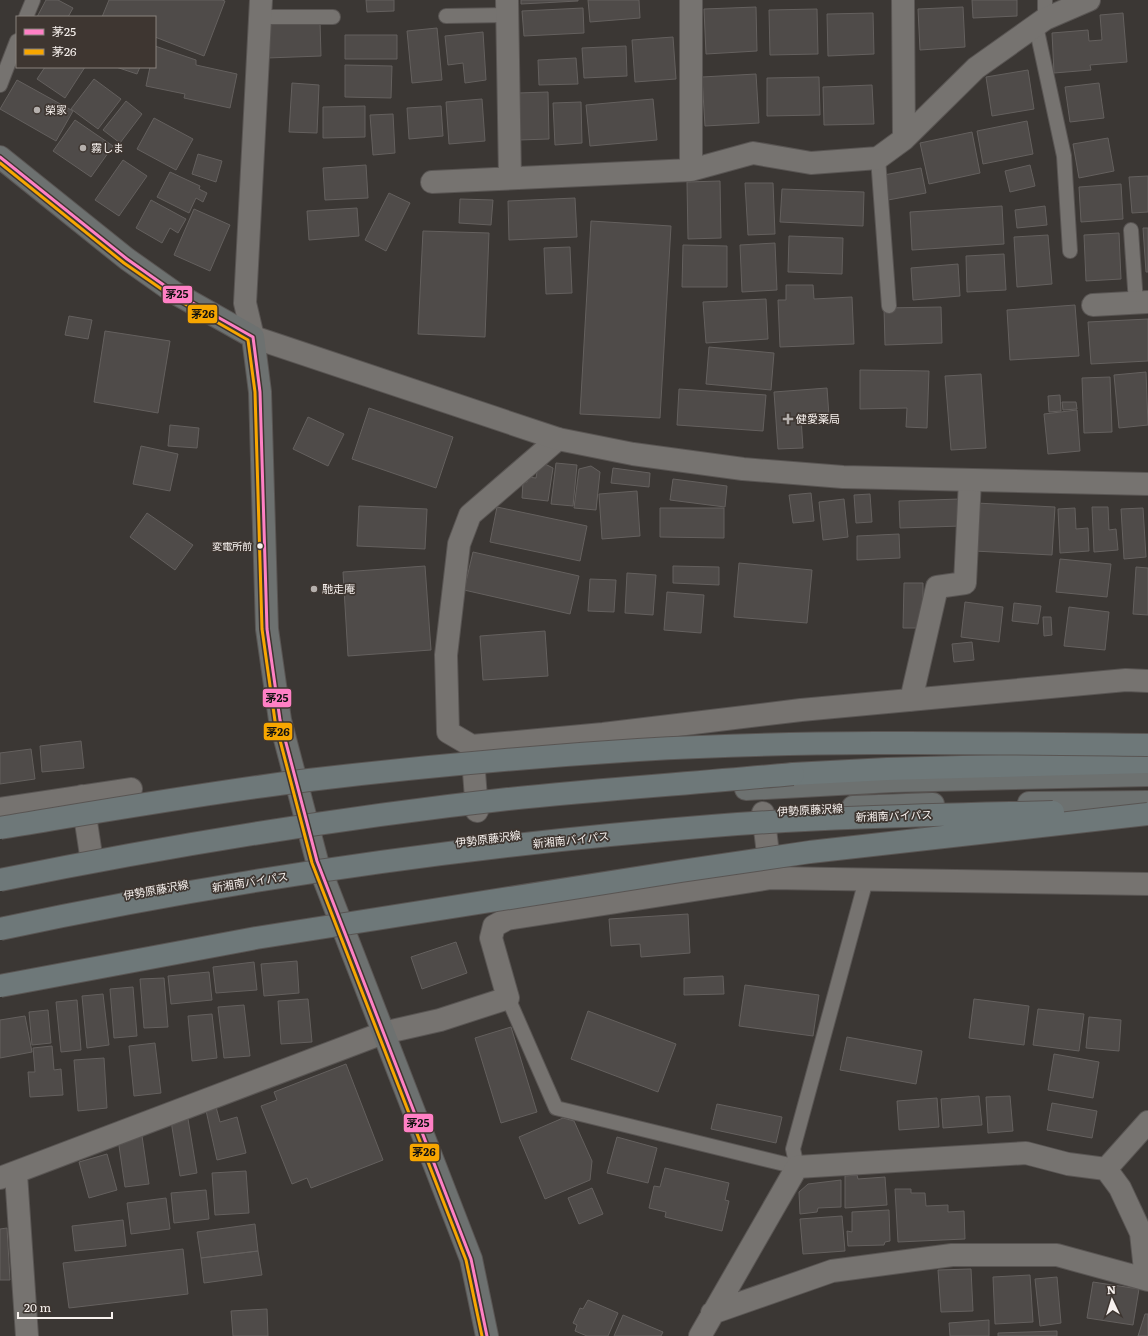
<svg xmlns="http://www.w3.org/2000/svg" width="1148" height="1336" font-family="Literata,'Noto Sans JP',serif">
<rect width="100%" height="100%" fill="#3b3734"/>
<path fill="#4f4b49" stroke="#64605e" d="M46,0H58L73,8L68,17H37Z
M109,0H222L225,1L204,56L155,37V17H102Z
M366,0H394V11L367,12Z
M521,0H578V1L521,4Z
M588,0H639L640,18L590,22Z
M972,0H1017V16L973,18Z
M756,7L757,51L706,54L704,9Z
M963,7L965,47L920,50L918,9Z
M583,8L584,33L524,36L522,11Z
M817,9L818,54L770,55L769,10Z
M873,13L874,54L828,56L827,14Z
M1123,13L1127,62L1090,65L1091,70L1054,73L1052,33L1088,30L1089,41L1102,40L1100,15Z
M320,22L321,56L267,58L266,24Z
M437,28L442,80L412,83L407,31Z
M483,32L486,80L465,83L463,63L448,65L445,36Z
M345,35H397V59H345Z
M673,37L676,79L635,82L632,40Z
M155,46L196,60V65L237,74L230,108L184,98L185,94L146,86L150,67H147H155Z
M626,46L627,76L584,78L582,48Z
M576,58L578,84L539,85L538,60Z
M345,65L392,66L391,98L345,97Z
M45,67H85L65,98L37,79Z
M116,67H140L137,74Z
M1028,70L1034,109L992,116L986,77Z
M756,74L759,123L705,126L702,77Z
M819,77L820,115L767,116V78Z
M94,79L121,99L98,129L71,109Z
M17,80L73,111L56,141L0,109Z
M292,83L319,85L317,133L289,132Z
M1099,83L1104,118L1070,122L1065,87Z
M872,85L874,124L824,125L823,87Z
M548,92L549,139L519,140L518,93Z
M482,99L485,141L449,144L446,102Z
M653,99L657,140L590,146L586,105Z
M126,101L142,114L120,143L103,130Z
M581,102L582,143L555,145L553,103Z
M365,106V137L323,138V107Z
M441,106L443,136L409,139L407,108Z
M393,114L395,153L373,155L370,115Z
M154,118L193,139L176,170L137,149Z
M75,120L113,146L91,177L53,151Z
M1027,121L1033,154L983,164L977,131Z
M972,132L980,173L929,184L920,143Z
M1108,138L1114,171L1079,178L1073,144Z
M198,154L222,161L216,182L192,174Z
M123,160L147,176L119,216L95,200Z
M366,165L368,198L325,200L323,168Z
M1030,165L1035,186L1010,192L1005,171Z
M921,168L926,193L888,200L884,175Z
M170,172L200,186L199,189L207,193L203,202L196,198L189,213L157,197Z
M1148,176V212L1132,213L1129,177Z
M720,181L721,238L688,239L687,182Z
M745,183H773L775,234L748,235Z
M1121,184L1123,219L1081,222L1079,187Z
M782,189L864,192L863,226L780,222Z
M389,193L410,203L386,251L365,240Z
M575,198L577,237L509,240L508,201Z
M460,199L493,200L491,225L459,223Z
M151,200L186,219L178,233L170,228L162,243L136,228Z
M1002,206L1004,244L912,250L910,212Z
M1045,206L1047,225L1017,228L1015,210Z
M357,208L359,236L309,240L307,211Z
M194,209L230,225L210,271L174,255Z
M591,221L671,226L660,418L580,414Z
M1143,228H1148V272H1146Z
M423,231L489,233L485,337L418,334Z
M1119,233L1121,279L1086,281L1084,235Z
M1048,235L1052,284L1017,287L1014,237Z
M789,236L843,238L842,274L788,272Z
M775,243L777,290L742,292L740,245Z
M683,245L727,246V287H682Z
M570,247L572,293L546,294L544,248Z
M1004,254L1006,290L967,292L966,256Z
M958,264L960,296L913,300L911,268Z
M786,285H813L814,299L852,297L854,344L780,347L778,300H786Z
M766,299L768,339L706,343L703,302Z
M1075,305L1079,356L1010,360L1007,310Z
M941,307L942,343L885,345L884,308Z
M69,316L92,320L88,339L65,335Z
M1148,319V361L1091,364L1088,322Z
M105,331L170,341L158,413L94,402Z
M709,347L774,353L771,390L706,384Z
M860,370L929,371L927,428L906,427L907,408L860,409Z
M1146,372L1148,425L1119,428L1114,375Z
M981,374L986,448L951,450L945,376Z
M1110,377L1112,432L1084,433L1082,378Z
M827,388L829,416L801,418L803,448L778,449L774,392Z
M679,389L766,395L763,431L677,425Z
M1060,395L1061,411L1049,412L1048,396Z
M1062,402H1076L1077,409L1063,410Z
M369,408L453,437L436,488L352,459Z
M1077,410L1080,451L1048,454L1044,414Z
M308,417L344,434L328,466L293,449Z
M170,425L199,428L197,448L168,446Z
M141,446L178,454L170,491L133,484Z
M556,463L577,465L573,506L551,504Z
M545,464L553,468L548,501L522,498L523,482H527L528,477L536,478L538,466Z
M591,466L600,472L596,510L574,508L579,469Z
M613,468L650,473L649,487L611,483Z
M673,479L727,486L725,507L670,500Z
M637,491L640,536L602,539L599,494Z
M811,493L814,521L793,523L789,495Z
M870,494L872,522L856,523L854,495Z
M844,499L848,537L823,540L819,502Z
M960,499L961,526L900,528L899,501Z
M976,503L1055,507L1052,555L974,551Z
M359,506L427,509L425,549L357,546Z
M497,507L587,526L580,561L490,542Z
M1092,507H1108L1109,530L1116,529L1118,550L1094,552Z
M660,508H724V538L660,537Z
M1075,508L1076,529L1088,528L1089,551L1060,553L1058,509Z
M1143,508L1146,557L1124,559L1121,509Z
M147,513L193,545L175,570L130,537Z
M899,534L900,558L857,560V536Z
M473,552L579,576L570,614L464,590Z
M1060,559L1111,564L1107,597L1056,592Z
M739,563L812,570L807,623L734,617Z
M425,566L431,650L348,656L343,572Z
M673,566L719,567V585L673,583Z
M1136,567L1148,568V615L1133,614Z
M627,573L656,575L653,615L625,613Z
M590,579L616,580L614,612L588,611Z
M904,583H923V628H903Z
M667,592L704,595L701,633L664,630Z
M965,602L1003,607L999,642L961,637Z
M1014,603L1041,606L1038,624L1012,621Z
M1069,607L1109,612L1105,650L1064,646Z
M1043,617H1051L1052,635L1044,636Z
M545,631L548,676L483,680L480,636Z
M972,642L974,660L954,662L952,644Z
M81,741L84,768L42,772L40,746Z
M31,749L35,779L0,784V753Z
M688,914L690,953L641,957L640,944L611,946L609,919Z
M456,942L467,973L422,989L411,957Z
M297,961L299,993L264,996L261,964Z
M254,962L257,990L216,993L213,967Z
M209,972L212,1000L171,1004L168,976Z
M723,976L724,994L684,995V978Z
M164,978L168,1027L144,1028L140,979Z
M745,985L819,995L813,1036L739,1026Z
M133,987L137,1036L114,1038L110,989Z
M103,994L109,1045L87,1048L82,996Z
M308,999L312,1042L281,1044L278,1001Z
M974,999L1029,1006L1024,1045L969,1038Z
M77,1000L81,1050L61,1052L56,1002Z
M244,1005L250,1056L224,1058L218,1007Z
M1038,1009L1084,1014L1079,1051L1033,1045Z
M48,1010L51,1043L32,1045L29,1012Z
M588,1011L676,1044L658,1092L571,1059Z
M212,1014L217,1058L192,1061L188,1016Z
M25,1016L32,1052L0,1058V1020Z
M1089,1017L1121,1020L1119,1051L1086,1048Z
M511,1027L537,1112L501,1123L475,1038Z
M847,1037L922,1051L916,1084L840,1070Z
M155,1043L161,1093L134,1096L129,1046Z
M52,1046L54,1070L61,1069L63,1095L30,1097L28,1072H35L33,1048Z
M1054,1054L1099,1062L1093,1098L1048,1090Z
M104,1058L107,1108L78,1111L74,1060Z
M346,1064L383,1160L311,1188L307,1178L292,1184L261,1106L277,1100L274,1092Z
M979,1096L982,1125L943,1128L941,1099Z
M1010,1096L1013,1131L988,1133L986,1097Z
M937,1098L939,1127L899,1130L897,1101Z
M215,1103L220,1122L237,1117L246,1153L217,1160L205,1106Z
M1052,1103L1097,1111L1092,1138L1047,1130Z
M717,1104L782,1117L776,1143L711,1129Z
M563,1118L574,1121L592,1161L590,1180L545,1199L519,1137Z
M188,1119L197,1173L180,1176L171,1121Z
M142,1136L149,1184L125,1187L118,1139Z
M617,1137L657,1148L648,1183L607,1173Z
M107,1154L117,1190L89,1198L79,1162Z
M665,1168L729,1183L725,1200L729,1201L722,1231L665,1217L666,1212L649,1208L654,1186L660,1187Z
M246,1171L249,1213L215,1215L212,1173Z
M857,1175L858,1179L885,1177L887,1205L845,1208V1176Z
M841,1180V1207L818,1208L817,1212L800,1214L799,1192L808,1184Z
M592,1188L603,1214L579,1224L568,1198Z
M895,1189H911V1193H925L926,1206L948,1205V1212L964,1211L965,1239L898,1242Z
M206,1190L209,1219L174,1223L171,1193Z
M166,1198L170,1229L131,1234L127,1203Z
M889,1210L890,1241L885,1242L884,1245L848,1246L847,1231L852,1232V1212Z
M842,1216L845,1251L803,1254L800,1219Z
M123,1220L126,1246L75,1251L72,1226Z
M255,1224L258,1251L201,1258L197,1232Z
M7,1228L10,1280H0V1229Z
M183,1249L188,1294L69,1308L63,1263Z
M258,1251L262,1275L204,1283L201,1258Z
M971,1269L973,1311L941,1312L938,1270Z
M1030,1275L1033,1322L995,1324L993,1277Z
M1057,1277L1061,1323L1040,1326L1035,1279Z
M1093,1282L1139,1289L1133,1325L1087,1318Z
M588,1300L618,1313L608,1336H587L575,1331L577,1325L573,1323L580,1308L583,1309Z
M267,1309L268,1336H233L231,1311Z
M1145,1314H1148V1336H1138Z
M623,1315L663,1332L661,1336H614Z
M989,1320V1336H950L949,1323Z
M1057,1331V1336H998V1333Z"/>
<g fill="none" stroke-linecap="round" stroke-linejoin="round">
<defs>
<path id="service" d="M1045,0V19
M446,16L507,15
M26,17L33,0
M260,17H333
M1036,26L1064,156L1070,251
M0,85L17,41
M878,158L889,306
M1131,230L1136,303
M508,998L556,1108L797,1167L793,1149L866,880"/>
<path id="minor" d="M507,0L510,178
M691,0V170
M903,0L904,139
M432,182L691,170L753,153L811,163L878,158L904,139L976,68L1045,19L1089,0
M1093,305L1148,302
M253,337L245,303L261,0
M911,700L937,587L965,583L970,480
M472,746L603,734L801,710L1126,680L1148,681
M82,796L91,855
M0,809L131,789
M477,811L472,746L448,732L446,655L459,544L470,515L558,439
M763,813L771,878L1148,884
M1106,1169L1120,1188L1141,1233L1146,1279
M16,1174L27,1336
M0,1178L383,1033L440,1020L508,998L491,938L494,926L507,919L771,878
M712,1313L832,1271L952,1255H1057L1148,1280
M700,1336L797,1167L1026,1153L1068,1164L1106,1169L1148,1122"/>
<path id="tertiary" d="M253,337L558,439L633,454L743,469L843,477L1148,484"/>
<path id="primary" d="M0,157L127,259L175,293L253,337L260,392L267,629L280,720L317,861L471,1259L487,1336
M746,789L892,781L1148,775
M1029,803L1148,802
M853,807L933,804"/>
<path id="motorway" d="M793,774L887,769L1148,762"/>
</defs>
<use href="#service" stroke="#595553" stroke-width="16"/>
<use href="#minor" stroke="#595553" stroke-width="24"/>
<use href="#tertiary" stroke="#595553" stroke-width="24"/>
<use href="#primary" stroke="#595553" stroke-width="24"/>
<use href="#motorway" stroke="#595553" stroke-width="24"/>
<use href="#service" stroke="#767370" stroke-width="14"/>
<use href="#minor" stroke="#767370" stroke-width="22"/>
<use href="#tertiary" stroke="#767370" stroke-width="22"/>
<use href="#primary" stroke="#6d7170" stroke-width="22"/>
<use href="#motorway" stroke="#6e7879" stroke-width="22"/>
<defs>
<path id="motorway-bridge" d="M0,828C103,811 206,793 309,780C419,767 528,757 638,750C808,740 978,743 1148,745
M0,880C168,846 338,818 508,799C603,789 698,783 793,774
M0,929C234,879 473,845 712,826C825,817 939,815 1053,812
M0,986L256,938L681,871L810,852L1148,814"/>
</defs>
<use href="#motorway-bridge" stroke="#595553" stroke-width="24" stroke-linecap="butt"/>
<use href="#motorway-bridge" stroke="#6e7879" stroke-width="22"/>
<defs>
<path id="bus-1" d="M0,157L127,259L175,293L253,337L260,392L267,629L280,720L317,861L471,1259L487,1336"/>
<path id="bus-2" d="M0,163L124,263L173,297L248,340L255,392L262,629L275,721L312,863L466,1260L482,1336"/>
</defs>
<use href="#bus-1" stroke="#3e3631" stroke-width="6"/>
<use href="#bus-2" stroke="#3e3631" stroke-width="6"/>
<use href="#bus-1" stroke="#ff80c5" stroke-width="3"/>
<use href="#bus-2" stroke="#f7a600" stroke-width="3"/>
</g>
<g fill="#b5b0ad" stroke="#3e3631" stroke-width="1.5">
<circle cx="37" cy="110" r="4"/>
<circle cx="83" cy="148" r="4"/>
<path d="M786 413h4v4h4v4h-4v4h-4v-4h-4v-4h4z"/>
<circle cx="314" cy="589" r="4"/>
</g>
<circle fill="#f7f1ee" stroke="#3e3631" stroke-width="1.5" cx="260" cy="546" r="3.5"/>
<g text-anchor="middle" stroke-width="3.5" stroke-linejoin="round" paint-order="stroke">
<g font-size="10" fill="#f7f1ee" stroke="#3e3631" text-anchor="end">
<text x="252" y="550">変電所前</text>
</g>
<g font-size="11" fill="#f7f1ee" stroke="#3e3631" text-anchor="start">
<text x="45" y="114">榮家</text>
<text x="91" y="152">霧しま</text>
<text x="796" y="423">健愛薬局</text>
<text x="322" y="593">馳走庵</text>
</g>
<g font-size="11" fill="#f7f1ee" stroke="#3e3631">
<text transform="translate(810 810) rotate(-3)" y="4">伊勢原藤沢線</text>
<text transform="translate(894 816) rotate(-2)" y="4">新湘南バイパス</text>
<text transform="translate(488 839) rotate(-7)" y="4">伊勢原藤沢線</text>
<text transform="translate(571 840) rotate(-6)" y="4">新湘南バイパス</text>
<text transform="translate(250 882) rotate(-9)" y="4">新湘南バイパス</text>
<text transform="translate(156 890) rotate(-10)" y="4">伊勢原藤沢線</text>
</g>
</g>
<g stroke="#3e3631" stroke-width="1.5">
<rect x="162" y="285" width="31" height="19" rx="4" fill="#ff80c5"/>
<rect x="187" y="304" width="31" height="20" rx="4" fill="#f7a600"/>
<rect x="262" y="688" width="30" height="20" rx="4" fill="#ff80c5"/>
<rect x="263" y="722" width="30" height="19" rx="4" fill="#f7a600"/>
<rect x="403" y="1113" width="31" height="20" rx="4" fill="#ff80c5"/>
<rect x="409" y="1143" width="31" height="19" rx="4" fill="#f7a600"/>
</g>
<g font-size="11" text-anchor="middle" font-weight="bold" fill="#111">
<text x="177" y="298">茅25</text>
<text x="203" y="318">茅26</text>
<text x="277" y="702">茅25</text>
<text x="278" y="736">茅26</text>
<text x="418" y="1127">茅25</text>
<text x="424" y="1156">茅26</text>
</g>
<rect x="16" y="16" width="140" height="52" fill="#3e3631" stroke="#88817d"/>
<rect x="24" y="29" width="20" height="6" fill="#ff80c5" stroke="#88817d"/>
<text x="52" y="36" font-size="12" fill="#f7f1ee">茅25</text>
<rect x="24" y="49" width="20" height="6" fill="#f7a600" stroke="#88817d"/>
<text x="52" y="56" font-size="12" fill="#f7f1ee">茅26</text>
<g transform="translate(1112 1300) rotate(356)" stroke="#3e3631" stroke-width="3" paint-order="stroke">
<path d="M0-3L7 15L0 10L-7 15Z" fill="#f7f1ee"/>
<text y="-6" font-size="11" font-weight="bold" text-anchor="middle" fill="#f7f1ee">N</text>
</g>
<path d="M18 1312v6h94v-6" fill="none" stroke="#f7f1ee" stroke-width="2"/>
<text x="24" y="1312" font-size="12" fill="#f7f1ee" stroke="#3e3631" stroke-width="3" paint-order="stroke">20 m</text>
</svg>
